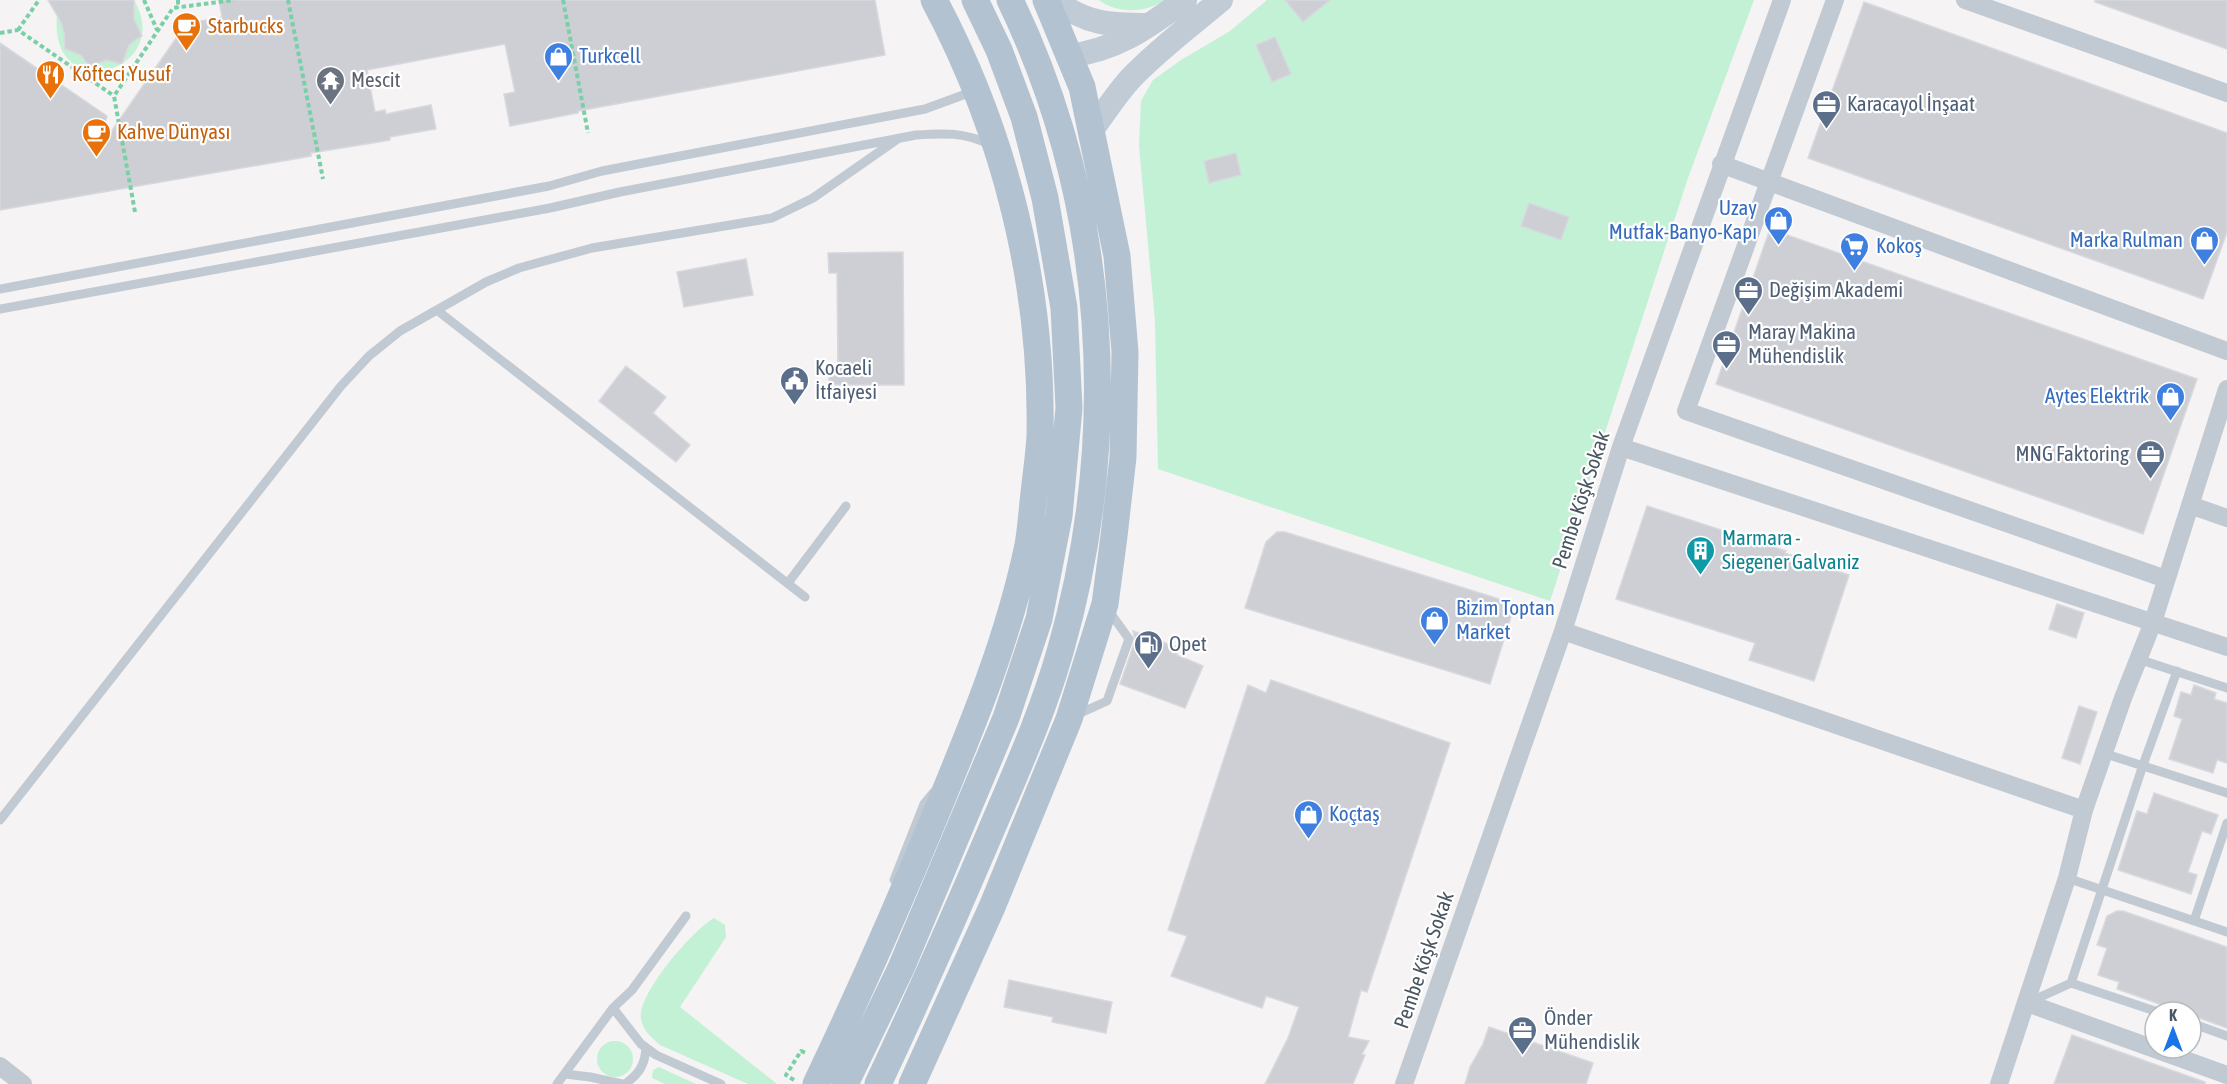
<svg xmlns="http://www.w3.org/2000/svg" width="2227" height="1084" font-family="'Asap Condensed',sans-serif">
<rect width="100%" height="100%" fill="#f5f3f3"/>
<path fill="#c3f1d5" d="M134,0C176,72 48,108 57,15Z
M1099,0H1165C1147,13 1117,14 1099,0Z
M1267,0H1754L1688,178L1550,601L1158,469L1155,321L1139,146L1141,101L1153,80L1181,60L1230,31Z
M714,918L725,925L726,937L680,1007L777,1084H748L660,1045C652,1038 643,1031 641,1019C637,994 693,930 714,918Z
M597 1059a18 18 0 1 1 36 0a18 18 0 1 1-36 0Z
M659,1067L696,1084H665L652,1078L653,1070Z"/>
<path fill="#cdcfd5" stroke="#d7d9de" stroke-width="1.5" d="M48,0H134V19L142,36L135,40L129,45L122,64L106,60L97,64L91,69L81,55L65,49L64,32L61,22Z
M219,0H875L885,55L578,111V113L510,126L504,94L515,92L505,44L367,70L375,112L385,110L386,114L431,105L436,129L390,137V140L311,153V156L0,210V43L107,116L97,152L186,24L222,17Z
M1285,0H1330L1303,22Z
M2095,0H2227V49L2095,2Z
M1864,2L2227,133V232L2203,299L1808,158Z
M1275,37L1291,74L1272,82L1256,45Z
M1236,153L1241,175L1209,183L1204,161Z
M1529,203L1569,217L1561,240L1521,226Z
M1770,229L2197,379L2143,534L1716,384Z
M903,252L904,385H829V367H838L837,273H829L828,253Z
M746,259L753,295L684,307L677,272Z
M626,366L666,397L653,413L690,445L676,462L599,401Z
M1647,506L1786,551L1785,553L1849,575L1814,681L1749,660L1755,643L1616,599Z
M1277,532H1285L1515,604L1490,684L1245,608L1266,542Z
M2057,604L2084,613L2076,638L2049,629Z
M1133,631L1179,648L1177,655L1203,666L1185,708L1120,684L1135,641Z
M1271,680L1450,743L1367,992L1361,990L1348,1037L1369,1041L1362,1054L1365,1055L1353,1084H1265L1288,1038L1299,1007L1266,996L1262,1008L1171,976L1187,936L1168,930L1248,685L1266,693Z
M2194,685L2216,693L2214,699L2227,703V763L2217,760L2213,773L2169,759L2182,719L2174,716L2181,692L2191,695Z
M2079,706L2097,712L2080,764L2062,758Z
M2154,793L2218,815L2211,834L2202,831L2188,872L2197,875L2191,894L2118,870L2137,811L2147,814Z
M2117,911H2123L2227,947V1028L2191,1015V1012H2182L2117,989L2119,982L2098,975L2107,948L2097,945L2107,916Z
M1009,980L1112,1002L1106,1033L1052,1022L1053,1017L1004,1007Z
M1489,1027L1593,1063L1586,1084H1465L1470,1067L1483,1044Z
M2072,1035L2205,1082V1084H2054Z"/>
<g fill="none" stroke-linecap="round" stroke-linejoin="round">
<path stroke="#7ad0a6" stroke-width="4" stroke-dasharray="4.5 3" stroke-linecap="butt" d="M144,0L157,30
M178,0V8
M288,0L323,179
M563,0L588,133
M18,30L39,0
M0,33L18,30L114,96
M135,212L114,96L173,8L234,0
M794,1080L786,1075L801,1051L806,1053"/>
<path stroke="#c1cad2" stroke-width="9" d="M0,289L549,186L602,171L925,109L974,91
M0,309L550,208L620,192L916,135C943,133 966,132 990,145
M438,311L805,597
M788,583L846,506
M2138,659L2227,688
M1074,716L1107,701L1129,639L1109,611
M2103,753L2227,793
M0,820L341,386L369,356L400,331L486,282L519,268L592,248L772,218L813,198L899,138
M2067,878L2227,932
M894,880L924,804L934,792
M2194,921L2227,823
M2027,1003L2071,983
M613,1008L641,1044L656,1055L721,1084
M2158,1012L2071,983L2143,765L2177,671
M2191,1023L2227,1036
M565,1074L590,1077L622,1084
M557,1084L613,1008L632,990L686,916
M625,1084C639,1074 645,1065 646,1048"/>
<path stroke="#c1cad2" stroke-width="18" d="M1835,0L1686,411L2166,579
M1965,0L2227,93
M1721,164L2227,351
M1621,447L2227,647
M2190,505L2227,518
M1563,631L2084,810
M2027,1003L2227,1075
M0,1066L23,1084
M1404,1084L1563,631L1621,447L1782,0
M1999,1084L2067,878L2084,810L2123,698L2153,622L2227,389"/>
<path stroke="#c1cbd6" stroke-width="24" d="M1054,0C1086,24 1109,25 1148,25
M1068,56C1117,50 1146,28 1185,0
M1092,130C1105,112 1117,93 1132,77C1159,49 1191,25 1221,0"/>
<path stroke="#b3c2d1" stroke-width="27" d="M816,1084C859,994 899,903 937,811C973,724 1009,637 1028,545C1031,528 1032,510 1034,493C1036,474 1039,455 1040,436C1043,285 1005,133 934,0
M845,1084L901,968L1006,718L1039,619L1059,516L1069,408L1064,308L1045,198L1024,117L999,50L975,0
M878,1084C917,1001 954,918 990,833C1015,774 1042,715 1060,652C1122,436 1108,203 1010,0
M912,1084L992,907L1069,719L1105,604L1114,536L1123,457L1125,352L1117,256L1082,87L1046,0"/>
</g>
<defs>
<symbol id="cafe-pin" viewBox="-11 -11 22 30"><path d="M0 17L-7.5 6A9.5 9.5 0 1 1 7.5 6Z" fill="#e8710a" stroke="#fff"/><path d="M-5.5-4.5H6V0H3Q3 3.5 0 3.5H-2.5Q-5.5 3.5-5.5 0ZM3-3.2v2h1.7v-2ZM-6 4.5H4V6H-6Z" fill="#fff"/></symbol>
<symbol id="shop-pin" viewBox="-11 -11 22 30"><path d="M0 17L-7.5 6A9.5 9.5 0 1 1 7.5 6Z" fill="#3f7fe0" stroke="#fff"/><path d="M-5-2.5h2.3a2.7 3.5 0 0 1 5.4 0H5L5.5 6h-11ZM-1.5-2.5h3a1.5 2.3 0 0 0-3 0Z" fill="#fff"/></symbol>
<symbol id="restaurant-pin" viewBox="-11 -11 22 30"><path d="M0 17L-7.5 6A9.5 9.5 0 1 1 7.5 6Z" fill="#e8710a" stroke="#fff"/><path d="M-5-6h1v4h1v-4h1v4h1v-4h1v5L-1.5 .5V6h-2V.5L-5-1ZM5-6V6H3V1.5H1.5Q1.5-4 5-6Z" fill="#fff"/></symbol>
<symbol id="temple-pin" viewBox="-11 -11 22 30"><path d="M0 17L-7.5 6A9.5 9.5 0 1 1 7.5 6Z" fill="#6b7280" stroke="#fff"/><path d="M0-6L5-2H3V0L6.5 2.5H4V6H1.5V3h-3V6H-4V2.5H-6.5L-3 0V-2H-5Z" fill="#fff"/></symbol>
<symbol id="office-pin" viewBox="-11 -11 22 30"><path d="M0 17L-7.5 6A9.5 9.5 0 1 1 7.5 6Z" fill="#5c6f8a" stroke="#fff"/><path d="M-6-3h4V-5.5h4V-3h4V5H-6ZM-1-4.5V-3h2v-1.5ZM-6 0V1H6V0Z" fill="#fff"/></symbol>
<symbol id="supermarket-pin" viewBox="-11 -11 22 30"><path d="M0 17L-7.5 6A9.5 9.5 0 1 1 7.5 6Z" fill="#3f7fe0" stroke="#fff"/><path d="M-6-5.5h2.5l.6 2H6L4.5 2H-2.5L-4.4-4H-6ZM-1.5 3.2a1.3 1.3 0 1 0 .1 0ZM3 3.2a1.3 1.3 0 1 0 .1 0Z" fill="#fff"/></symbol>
<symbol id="civic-pin" viewBox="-11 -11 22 30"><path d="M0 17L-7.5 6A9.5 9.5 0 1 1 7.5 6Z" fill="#5c6f8a" stroke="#fff"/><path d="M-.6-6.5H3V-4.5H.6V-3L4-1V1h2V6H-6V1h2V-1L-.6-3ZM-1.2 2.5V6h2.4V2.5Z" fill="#fff"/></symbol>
<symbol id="building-pin" viewBox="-11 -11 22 30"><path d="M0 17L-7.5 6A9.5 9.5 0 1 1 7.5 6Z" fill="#0f9aa8" stroke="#fff"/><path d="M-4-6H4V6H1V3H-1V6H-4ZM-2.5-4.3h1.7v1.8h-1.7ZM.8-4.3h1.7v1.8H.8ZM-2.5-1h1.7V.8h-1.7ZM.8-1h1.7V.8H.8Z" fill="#fff"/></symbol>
<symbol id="fuel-pin" viewBox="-11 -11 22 30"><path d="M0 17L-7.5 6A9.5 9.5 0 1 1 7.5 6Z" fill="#5c6f8a" stroke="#fff"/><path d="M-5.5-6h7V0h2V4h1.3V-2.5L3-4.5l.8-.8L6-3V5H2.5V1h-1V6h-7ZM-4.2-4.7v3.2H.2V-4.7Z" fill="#fff"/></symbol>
</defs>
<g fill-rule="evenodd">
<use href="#cafe-pin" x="170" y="10" width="33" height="45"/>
<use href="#shop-pin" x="542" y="40" width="33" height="45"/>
<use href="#restaurant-pin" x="34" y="58" width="33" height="45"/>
<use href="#temple-pin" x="314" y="64" width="33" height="45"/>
<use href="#office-pin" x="1810" y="88" width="33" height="45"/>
<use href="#cafe-pin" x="80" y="116" width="33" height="45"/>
<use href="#shop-pin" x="1762" y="204" width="33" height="45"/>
<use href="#shop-pin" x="2188" y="224" width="33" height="45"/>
<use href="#supermarket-pin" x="1838" y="230" width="33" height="45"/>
<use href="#office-pin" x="1732" y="274" width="33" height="45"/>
<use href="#office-pin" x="1710" y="328" width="33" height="45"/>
<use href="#civic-pin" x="778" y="364" width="33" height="45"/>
<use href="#shop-pin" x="2154" y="380" width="33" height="45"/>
<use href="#office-pin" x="2134" y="438" width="33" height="45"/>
<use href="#building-pin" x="1684" y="534" width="33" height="45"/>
<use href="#shop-pin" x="1418" y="604" width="33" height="45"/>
<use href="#fuel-pin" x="1132" y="628" width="33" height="45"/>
<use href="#shop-pin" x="1292" y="798" width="33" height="45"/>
<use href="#office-pin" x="1506" y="1014" width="33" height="45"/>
</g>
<g text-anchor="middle" stroke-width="4.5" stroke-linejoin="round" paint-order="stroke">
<g font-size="21" fill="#c56008" stroke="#fff" text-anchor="start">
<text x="208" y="33">Starbucks</text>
<text x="72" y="81">Köfteci Yusuf</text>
<text x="117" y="139">Kahve Dünyası</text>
</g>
<g font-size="21" fill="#366cbe" stroke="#fff" text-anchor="start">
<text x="579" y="63">Turkcell</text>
<text x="1757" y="215" text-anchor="end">Uzay<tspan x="1757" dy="24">Mutfak-Banyo-Kapı</tspan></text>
<text x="2183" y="247" text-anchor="end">Marka Rulman</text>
<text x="1876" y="253">Kokoş</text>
<text x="2149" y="403" text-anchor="end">Aytes Elektrik</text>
<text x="1456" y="615">Bizim Toptan<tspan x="1456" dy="24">Market</tspan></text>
<text x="1329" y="821">Koçtaş</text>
</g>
<g font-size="21" fill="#5b616d" stroke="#fff" text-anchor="start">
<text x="351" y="87">Mescit</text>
</g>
<g font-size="21" fill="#4e5e75" stroke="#fff" text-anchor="start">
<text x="1847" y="111">Karacayol İnşaat</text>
<text x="1769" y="297">Değişim Akademi</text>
<text x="1748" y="339">Maray Makina<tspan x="1748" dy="24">Mühendislik</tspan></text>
<text x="815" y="375">Kocaeli<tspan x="815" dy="24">İtfaiyesi</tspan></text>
<text x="2129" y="461" text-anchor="end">MNG Faktoring</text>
<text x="1169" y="651">Opet</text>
<text x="1544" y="1025">Önder<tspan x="1544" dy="24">Mühendislik</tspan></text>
</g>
<g font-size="21" fill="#4a5661" stroke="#fff">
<text transform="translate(1581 500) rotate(-72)" y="7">Pembe Köşk Sokak</text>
<text transform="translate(1424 960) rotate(-71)" y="7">Pembe Köşk Sokak</text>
</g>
<g font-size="21" fill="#0d838f" stroke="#fff" text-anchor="start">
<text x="1722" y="545">Marmara -<tspan x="1722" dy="24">Siegener Galvaniz</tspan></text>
</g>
</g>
<g transform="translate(2173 1030)"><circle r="28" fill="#ffffff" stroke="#b7bbc0" stroke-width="1.5"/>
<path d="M0-4.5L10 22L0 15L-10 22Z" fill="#1a73e8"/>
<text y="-9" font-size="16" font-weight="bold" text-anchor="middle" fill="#4a5661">K</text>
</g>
</svg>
